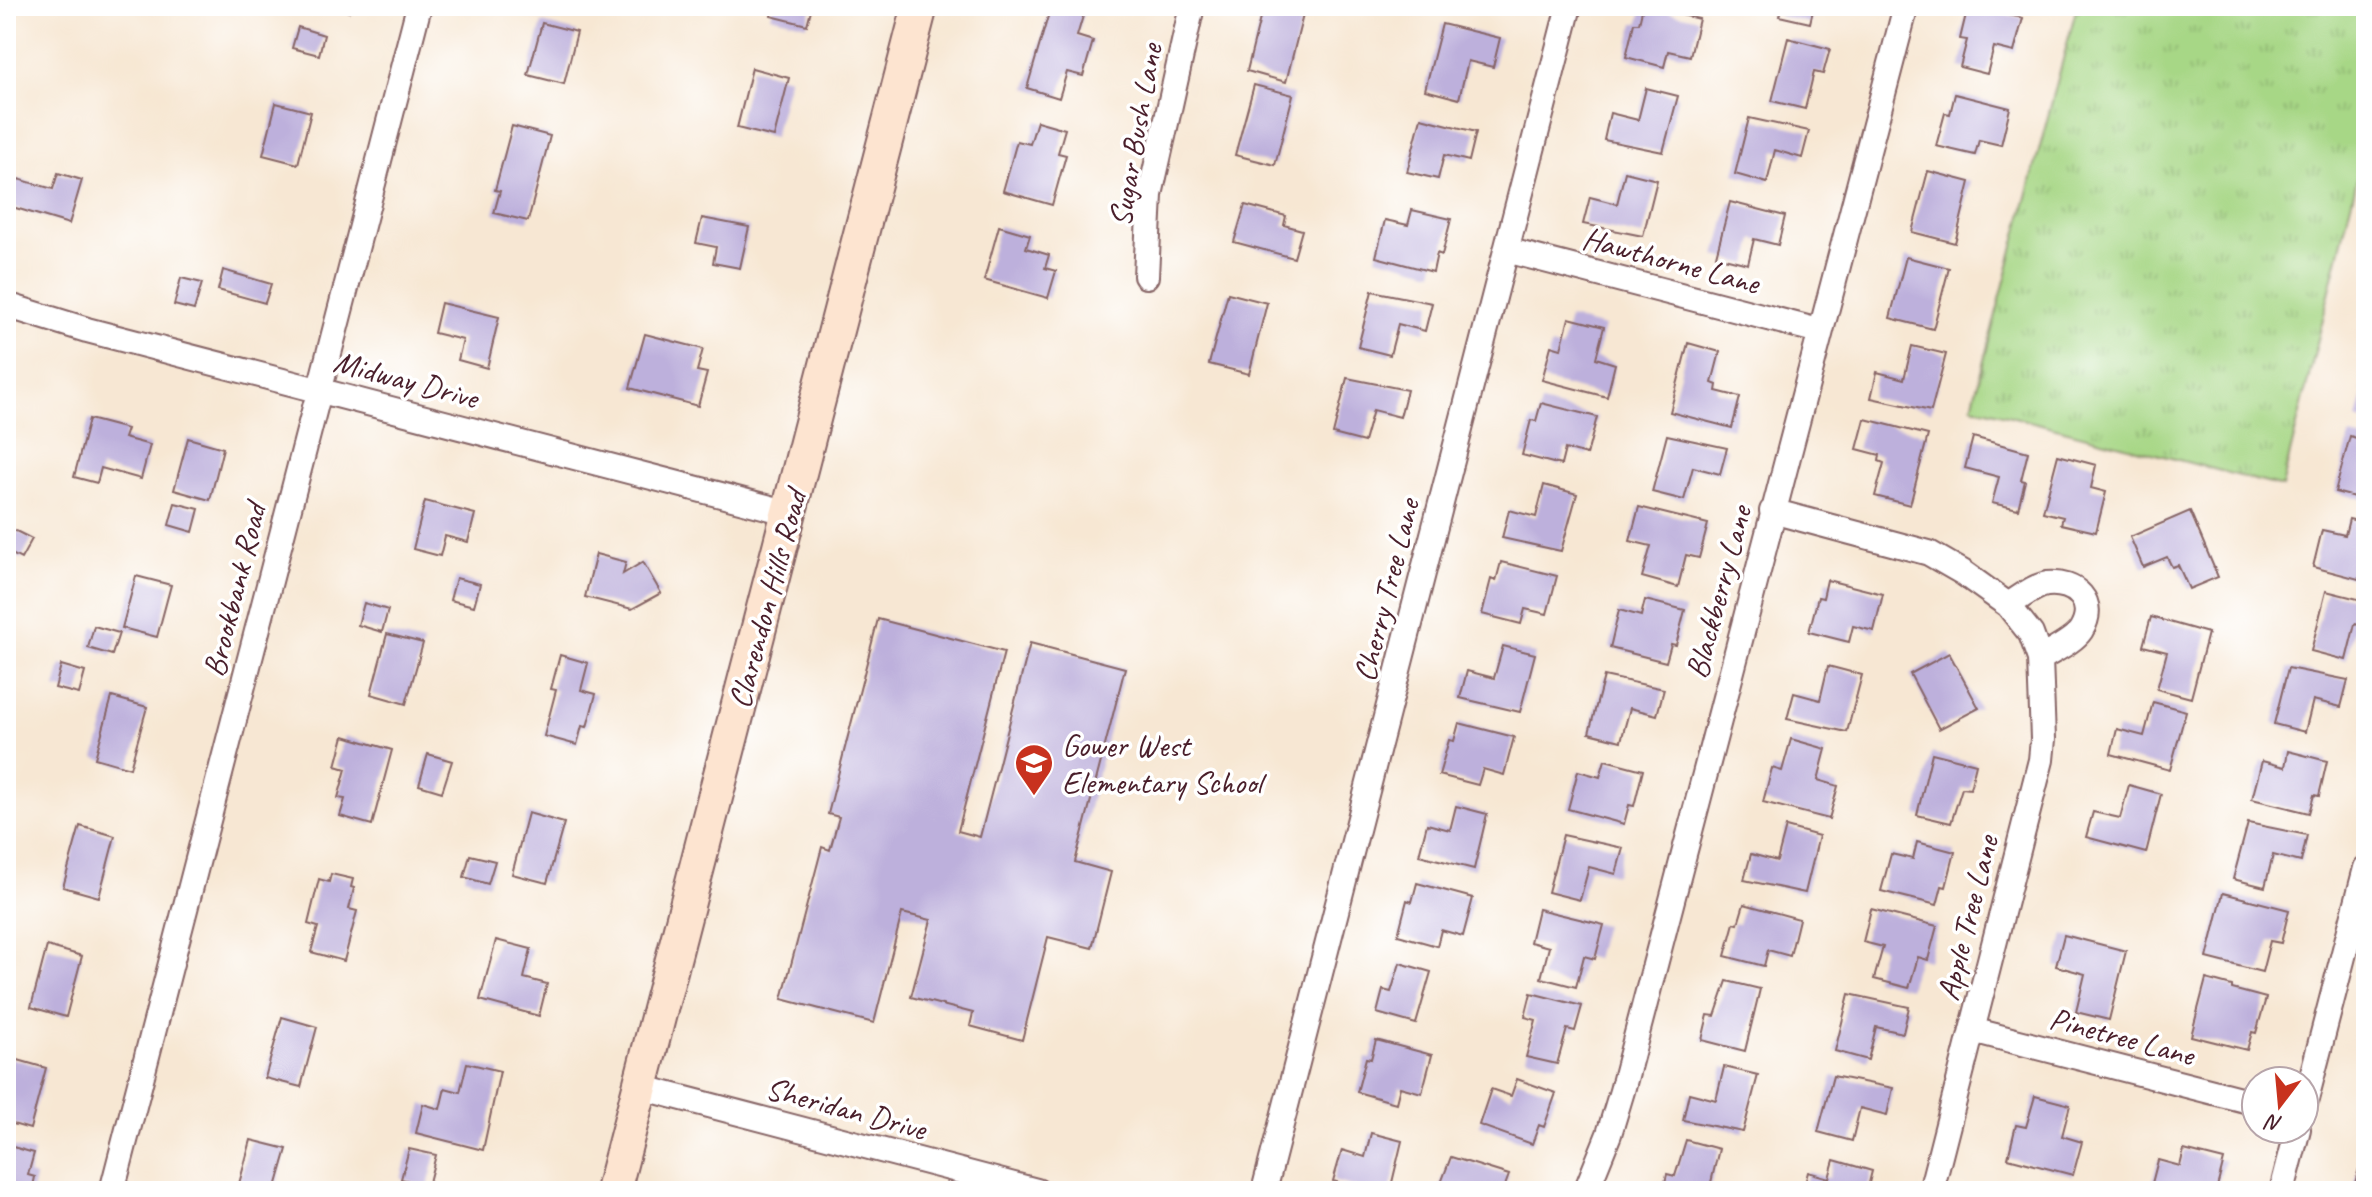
<svg xmlns="http://www.w3.org/2000/svg" width="2372" height="1197" font-family="Caveat,sans-serif">
<defs>
<pattern id="park-tufts" width="24" height="20" patternUnits="userSpaceOnUse" patternTransform="scale(2)"><rect width="24" height="20" fill="#a7d786"/><path d="M3 7l-1-3M5 7V3M7 7l1-3M15 17l-1-3M17 17v-4M19 17l1-3" fill="none" stroke="#91b874"/></pattern>
</defs>
<rect width="100%" height="100%" fill="#fff"/>
<filter id="ink" filterUnits="userSpaceOnUse"><feTurbulence type="fractalNoise" baseFrequency=".0125" numOctaves="2"/><feDisplacementMap in="SourceGraphic" scale="16" xChannelSelector="R" yChannelSelector="G"/><feConvolveMatrix kernelMatrix="1 2 1 2 8 2 1 2 1" color-interpolation-filters="sRGB"/></filter>
<filter id="wash" filterUnits="userSpaceOnUse"><feTurbulence type="fractalNoise" baseFrequency=".006" numOctaves="4" result="noise"/><feDisplacementMap in="SourceGraphic" scale="32" xChannelSelector="R" yChannelSelector="G"/><feGaussianBlur stdDeviation="1.8" result="paint"/><feColorMatrix in="noise" values="0 0 0 0 0 0 0 0 0 0 0 0 0 0 0 0 0 1.4 0 .05"/><feComposite in="paint" operator="in"/></filter>
<g filter="url(#wash)">
<rect width="100%" height="100%" fill="#f7e7d3"/>
<path fill="url(#park-tufts)" stroke="#787b58" stroke-width="2" d="M2077,6H2366V142L2282,487L1972,406Z"/>
<g id="blocks">
<path fill="#bdb0dc" d="M331,6H350L349,12Z
M618,6H649L647,14Z
M773,6H812L807,25L771,16Z
M1051,6H1086L1077,36L1093,41L1083,76L1067,72L1059,98L1027,88Z
M1263,6H1284L1304,11L1286,82L1247,71Z
M1477,6H1502L1500,13Z
M1643,6L1699,19L1690,56L1668,51L1664,67L1626,57L1634,23H1639Z
M1782,6H1814L1810,23L1779,16Z
M1968,6L2023,18L2014,52L1994,47L1987,74L1960,67L1967,40L1960,39Z
M542,23L577,32L564,84L528,75Z
M1442,24L1500,38L1493,67L1468,61L1459,99L1425,90Z
M298,27L324,35L319,55L292,48Z
M1788,38L1830,49L1823,74L1814,72L1805,109L1772,101Z
M752,68L789,78L774,137L737,128Z
M1254,85L1293,95L1275,165L1235,155Z
M1646,88L1678,96L1663,152L1604,140L1610,113L1638,120Z
M1955,94L2010,108L2001,145L1979,140L1975,155L1936,146L1945,113L1950,114Z
M276,103L311,112L298,164L263,155Z
M1421,118L1476,132L1469,161L1444,155L1438,179L1407,172Z
M1749,118L1809,131L1802,158L1775,150L1767,183L1735,174Z
M1037,121L1065,129L1058,153L1066,155L1052,205L1003,191L1017,141L1030,144Z
M512,126L550,136L528,221L494,213L500,191L495,190Z
M1928,171L1970,182L1955,243L1912,232Z
M1625,172L1657,180L1643,236L1583,224L1590,197L1617,204Z
M58,173L82,180L69,224L9,206L18,179L53,189Z
M1730,202L1785,216L1778,245L1754,239L1748,264L1716,256Z
M1245,205L1286,216L1284,225L1302,230L1294,258L1234,242Z
M1412,210L1451,219L1442,255L1437,253L1433,272L1376,257L1385,220L1408,225Z
M702,218L749,227L740,268L713,263L716,247L696,243Z
M999,226L1030,235L1026,248L1049,255L1045,268L1056,271L1048,298L984,280Z
M1906,257L1949,268L1933,329L1890,318Z
M223,270L271,284L265,303L218,290Z
M181,278L202,283L194,310L174,305Z
M1372,291L1432,303L1425,331L1398,324L1390,355L1358,347Z
M1228,293L1267,303L1249,374L1209,364Z
M441,303L499,317L487,368L458,360L463,340L434,333Z
M1569,318L1604,327L1596,358L1615,364L1607,397L1542,380L1551,346L1561,349Z
M645,334L703,349L697,371L707,373L698,406L630,388Z
M1688,343L1720,352L1712,383L1717,385L1716,391L1740,397L1732,428L1670,412Z
M1912,346L1946,354L1931,411L1871,398L1877,372L1904,379Z
M2365,374H2366V422L2357,419L2364,391H2361Z
M1347,378L1407,390L1400,417L1373,410L1364,442L1333,434Z
M1541,403L1597,417L1587,455L1565,449L1561,465L1522,455L1531,420L1536,421Z
M89,419L127,429L124,438L150,445L141,479L101,468L97,483L74,477Z
M1865,419L1928,435L1910,505L1875,496L1884,463L1879,461L1880,455L1857,449Z
M1667,435L1727,448L1720,474L1693,467L1684,500L1652,492Z
M2350,436L2366,441V500L2335,492Z
M1973,437L2028,452L2021,480L2025,481L2018,509L1992,503L1999,477L1965,468Z
M188,438L223,448L210,500L174,490Z
M2058,455L2096,465L2091,488L2106,492L2096,532L2061,524L2063,517L2043,512Z
M6,460L13,463L6,479Z
M1544,485L1577,494L1561,551L1502,538L1509,510L1536,517Z
M425,501L475,514L468,542L445,536L440,556L413,549Z
M175,503L199,509L193,532L169,525Z
M1639,507L1708,524L1699,558L1686,555L1678,587L1642,577L1651,546L1630,541Z
M2190,511L2218,577L2189,589L2178,565L2172,567L2167,557L2143,567L2130,537Z
M2349,519L2366,523V581L2313,567L2322,530L2345,535Z
M10,528L32,539L21,559L6,551V534Z
M596,554L626,562L623,574L643,562L661,593L632,609L585,597Z
M1501,562L1557,576L1547,614L1525,609L1521,624L1482,614L1491,579L1496,581Z
M136,576L171,585L157,637L122,628Z
M456,578L480,584L474,606L450,600Z
M1827,580L1883,594L1874,631L1853,626L1849,642L1809,632L1818,597L1823,598Z
M2326,591L2366,601L2363,626L2355,624L2346,660L2311,651Z
M1645,600L1685,610L1676,645L1671,644L1666,662L1610,648L1619,610L1641,616Z
M364,603L388,610L382,632L358,625Z
M2151,617L2208,633L2191,698L2157,689L2167,652L2143,646Z
M878,619L1004,652L958,831L980,837L1030,643L1125,668L1075,862L1111,872L1092,948L1048,937L1022,1040L970,1026L973,1013L911,997L931,920L902,913L874,1023L782,999L822,847L830,850L839,817L828,814Z
M94,626L119,633L112,655L88,648Z
M387,634L423,643L406,704L371,694Z
M1503,646L1535,654L1520,712L1460,698L1467,671L1494,678Z
M1949,653L1979,708L1939,729L1910,674Z
M560,655L588,663L581,690L596,694L587,727L582,726L577,745L544,736L556,690L551,689Z
M61,665L85,672L79,694L55,688Z
M1828,666L1862,675L1847,732L1787,719L1794,693L1820,700Z
M2288,668L2348,680L2341,707L2313,700L2305,732L2274,724Z
M1604,676L1664,689L1657,715L1630,708L1621,741L1589,733Z
M112,697L147,707L130,768L95,758Z
M2153,702L2186,711L2170,770L2111,754L2117,729L2144,736Z
M1459,723L1514,737L1504,775L1483,769L1478,785L1439,775L1449,740L1454,741Z
M344,736L392,750L372,825L340,816L345,799L338,798L346,769L336,766Z
M1791,739L1826,749L1818,780L1838,786L1829,819L1763,802L1772,768L1782,771Z
M2288,751L2327,761L2319,796L2314,795L2309,813L2252,799L2262,761L2285,767Z
M1932,753L1976,764L1970,789L1962,788L1951,823L1917,815Z
M428,754L452,761L442,792L419,785Z
M1605,760L1643,770L1634,806L1629,805L1624,824L1568,809L1578,771L1600,777Z
M2129,785L2161,794L2146,853L2086,837L2093,812L2120,818Z
M1456,806L1487,814L1474,869L1419,855L1427,824L1450,830Z
M528,813L564,823L547,883L512,874Z
M2248,823L2307,835L2301,862L2273,855L2265,887L2233,879Z
M80,826L115,836L99,897L63,887Z
M1786,827L1819,836L1805,893L1744,880L1751,854L1777,861Z
M1563,835L1623,848L1616,874L1589,867L1580,900L1548,892Z
M1917,842L1955,852L1946,887L1942,886L1937,905L1881,891L1891,854L1913,859Z
M470,855L495,861L488,884L464,877Z
M331,874L353,879L351,887L354,888L349,909L357,911L344,961L311,952L318,927L308,924L319,879L329,882Z
M1417,883L1473,898L1463,936L1441,930L1437,946L1398,935L1407,900L1412,902Z
M2223,893L2289,910L2281,943L2270,941L2262,972L2207,958Z
M1744,904L1799,919L1790,956L1768,950L1764,966L1725,956L1734,923L1738,924Z
M1538,909L1604,925L1595,959L1584,956L1576,987L1541,978L1549,947L1530,942Z
M1871,909L1937,926L1928,960L1918,957L1909,988L1874,979L1883,947L1863,942Z
M2064,935L2126,951L2109,1020L2076,1012L2085,974L2056,966Z
M496,940L531,949L524,978L547,984L539,1016L480,1000Z
M47,946L82,956L66,1017L31,1007Z
M1400,963L1431,972L1416,1024L1377,1013L1383,990L1391,992Z
M2206,979L2232,986V989L2266,998L2256,1033L2252,1032L2247,1050L2191,1036Z
M1727,981L1760,989L1745,1051L1702,1040L1708,1015L1715,1016Z
M1531,993L1582,1006L1575,1031L1567,1029L1557,1064L1526,1057L1536,1020L1525,1017Z
M1849,994L1909,1007L1903,1033L1876,1027L1868,1060L1835,1051Z
M282,1017L317,1027L301,1087L265,1078Z
M1376,1040L1432,1055L1422,1093L1400,1087L1396,1103L1357,1092L1366,1058L1371,1059Z
M11,1058L46,1068L30,1129L6,1122V1077Z
M467,1063L500,1071L483,1150L416,1133L423,1104L440,1109L445,1088L460,1092Z
M1724,1067L1758,1075L1743,1132L1683,1120L1689,1093L1716,1100Z
M1833,1076L1893,1088L1887,1115L1860,1108L1852,1141L1818,1132Z
M1517,1079L1556,1093L1544,1127L1539,1125L1532,1144L1479,1125L1491,1089L1511,1096Z
M2035,1096L2070,1105L2062,1136L2082,1142L2073,1175L2008,1158L2016,1125L2026,1127Z
M1371,1133L1402,1141L1390,1191H1369L1333,1181L1342,1150L1365,1157Z
M251,1140L287,1149L275,1191H237Z
M1686,1140L1719,1149L1709,1191H1663L1667,1174L1675,1176Z
M6,1145L34,1153L28,1175L35,1177L32,1191H6Z
M409,1149L436,1155L428,1186L401,1179Z
M2184,1150L2224,1160L2216,1191H2150L2158,1160L2180,1166Z
M1451,1157L1509,1175L1503,1191H1438Z
M1834,1160L1872,1171L1867,1191H1803L1808,1172L1829,1178Z
M2359,1168L2366,1169V1191H2353Z
M2009,1183L2036,1190V1191H2007Z"/>
</g>
</g>
<g filter="url(#ink)">
<use href="#blocks" fill-opacity="0" stroke="#876566" stroke-width="2"/>
<g fill="none" stroke-linecap="round" stroke-linejoin="round">
<defs>
<path id="street" d="M1506,250L1819,331
M1146,276L1150,195L1192,6
M6,305L87,330L790,513
M1772,511L1929,553L1962,572L2008,605L2031,634L2040,659L2043,739L2041,760L1931,1191
M2008,605C2020,598 2034,586 2047,584C2075,581 2098,602 2081,630C2073,642 2052,651 2040,659
M1972,1030L2256,1103
M640,1087L1037,1191
M2304,1107L2366,868
M112,1191L419,6
M1264,1191L1569,6
M1586,1191L1609,1134L1622,1091L1906,6
M2282,1191L2298,1129"/>
<path id="secondary" d="M613,1191L920,6"/>
</defs>
<use href="#street" stroke="#876566" stroke-width="28"/>
<use href="#secondary" stroke="#876566" stroke-width="38"/>
<use href="#street" stroke="#fff" stroke-width="24"/>
<use href="#secondary" stroke="#fde4d0" stroke-width="34"/>
</g>
</g>
<defs>
<symbol id="school-pin" viewBox="-11 -11 22 30"><path d="M0 17L-7.5 6A9.5 9.5 0 1 1 7.5 6Z" fill="#c8321e" stroke="#fff"/><path d="M0-5L7-2L0 1L-7-2ZM-4 1L0 2.5L4 1V4Q0 6-4 4Z" fill="#fff"/></symbol>
</defs>
<g fill-rule="evenodd">
<use href="#school-pin" x="1012" y="741" width="44" height="60"/>
</g>
<g text-anchor="middle" stroke-width="7" stroke-linejoin="round" paint-order="stroke">
<g font-size="32" fill="#4a1f2b" stroke="#fff">
<text transform="translate(1135 135) rotate(-80)" y="11">Sugar Bush Lane</text>
<text transform="translate(1671 260) rotate(15)" y="11">Hawthorne Lane</text>
<text transform="translate(406 379) rotate(15)" y="11">Midway Drive</text>
<text transform="translate(234 590) rotate(-76)" y="11">Brookbank Road</text>
<text transform="translate(1386 590) rotate(-76)" y="11">Cherry Tree Lane</text>
<text transform="translate(1718 592) rotate(-75)" y="11">Blackberry Lane</text>
<text transform="translate(767 599) rotate(-75)" y="11">Clarendon Hills Road</text>
<text transform="translate(1967 918) rotate(-76)" y="11">Apple Tree Lane</text>
<text transform="translate(2122 1036) rotate(15)" y="11">Pinetree Lane</text>
<text transform="translate(846 1108) rotate(15)" y="11">Sheridan Drive</text>
</g>
<g font-size="32" fill="#4a1f2b" stroke="#fff" text-anchor="start">
<text x="1062" y="756">Gower West<tspan x="1062" dy="37">Elementary School</tspan></text>
</g>
</g>
<rect width="2372" height="1197" fill="none" stroke="#fff" stroke-width="32"/>
<g transform="translate(2280 1105) rotate(196)"><circle r="38" fill="#ffffff" stroke="#b7a5aa" stroke-width="2"/>
<path d="M0-6L14 30L0 20L-14 30Z" fill="#c8321e"/>
<text y="-12" font-size="22" font-weight="bold" text-anchor="middle" fill="#4a1f2b">N</text>
</g>
</svg>
